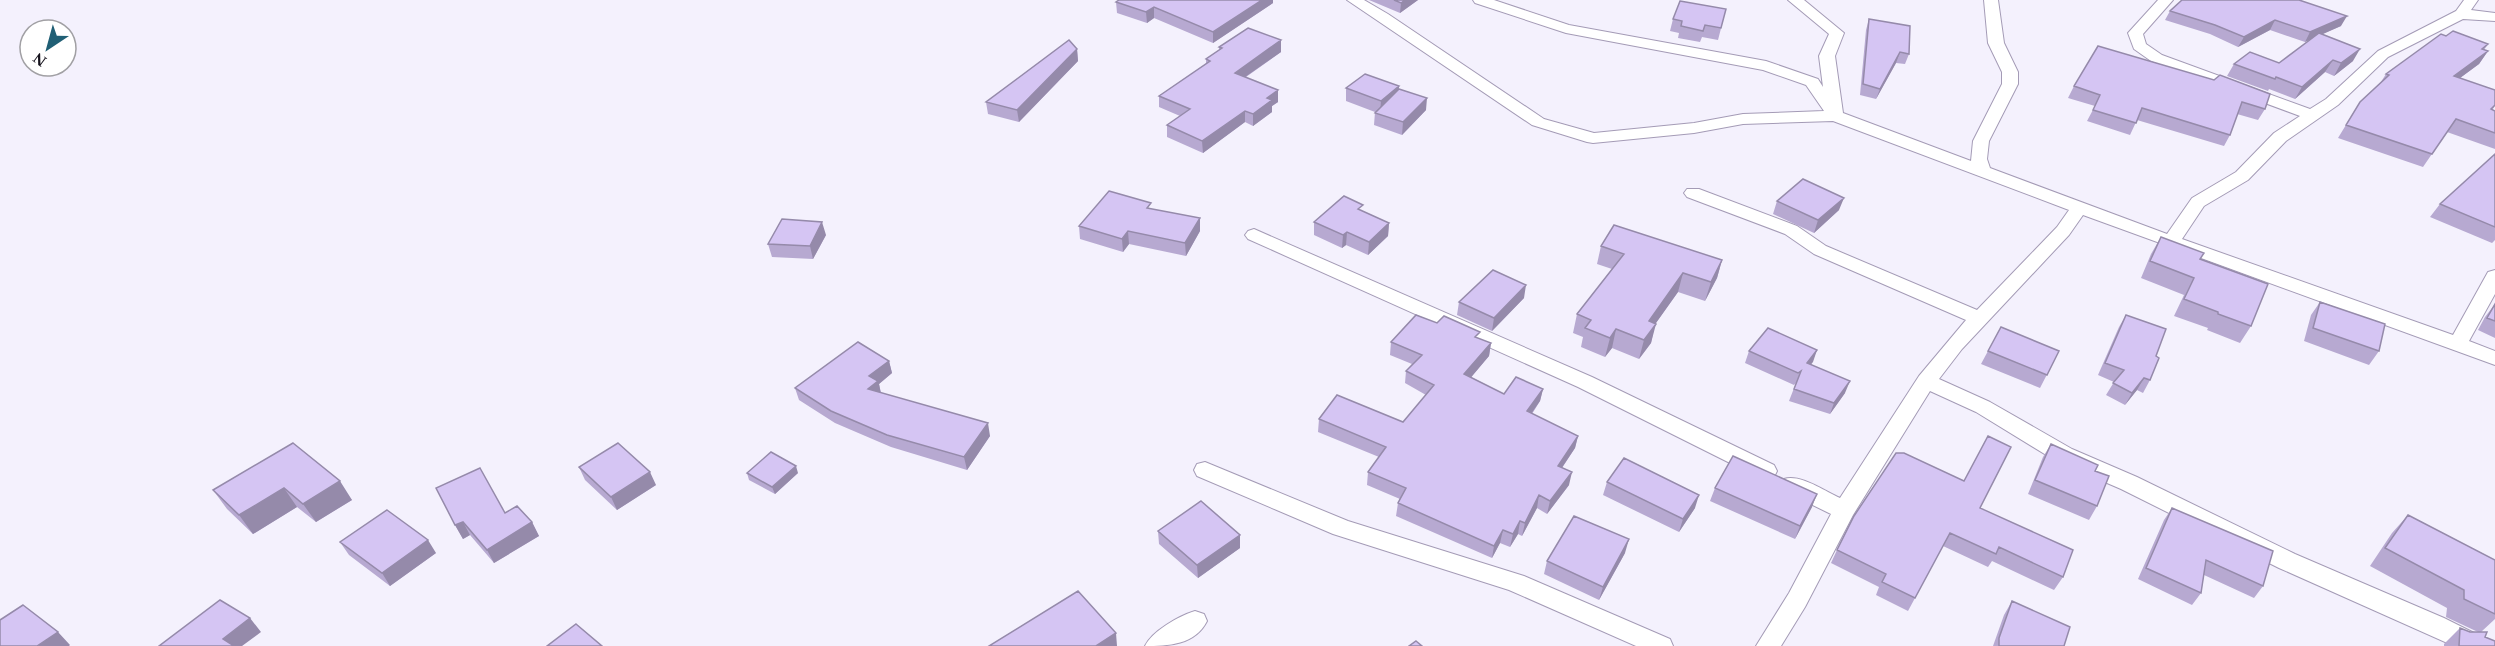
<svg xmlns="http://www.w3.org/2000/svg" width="2495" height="646" font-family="'Times New Roman',serif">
<rect width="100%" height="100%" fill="#f4f1fd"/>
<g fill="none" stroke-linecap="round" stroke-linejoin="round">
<defs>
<path id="street" d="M1347,0H1364L1388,14L1544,119L1594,133L1694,123L1743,114L1824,111L1806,85L1763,70L1566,33L1475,3L1473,0H1494L1569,25L1766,61L1818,79L1823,87L1819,56L1829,34L1788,0H1804L1844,33L1835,56L1843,113L1971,161L1973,141L2002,84V72L1988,43L1984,0H1998L2004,43L2018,72V84L1989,141L1987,159L1990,168L2167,234L2192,198L2236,172L2274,133L2300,116L2151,61L2134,49L2128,33L2158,0H2173L2143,34L2146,44L2162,55L2310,109L2326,99L2378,51L2456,11L2464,0H2478L2471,10L2495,13V21L2463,19L2388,57L2338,105L2286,141L2248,180L2204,206L2182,239L2453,335L2488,272L2495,270V294L2469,341L2495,351V365L2083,215L2069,235L1962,349L1939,379L1990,402L2072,449L2137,477L2295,554L2444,618L2486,639L2489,646H2454L2279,568L2121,489L2056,461L1976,412L1930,391L1853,515L1805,607L1781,646H1756L1789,593L1831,514L1784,491L1781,485L1784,479C1801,474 1824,491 1840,498L1919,376L1966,320L1814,254L1785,234L1687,197L1684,193L1687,189H1699L1797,226L1826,246L1977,310L2057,227L2069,210L1833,121L1743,124L1694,133L1593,143L1587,142L1532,125Z
M1254,229L1592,377L1774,465L1777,471L1774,477L1766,479L1758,477L1578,387L1248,239L1245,235L1248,231Z
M1205,462L1348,521L1524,576L1670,639L1673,646H1636L1509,590L1333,534L1197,476L1194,470L1197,464Z
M1195,611L1204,614L1207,621C1195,645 1168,646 1145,646C1152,631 1179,616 1195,611Z"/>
</defs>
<use href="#street" stroke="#a49bb6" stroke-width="2"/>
<use href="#street" fill="#fff" fill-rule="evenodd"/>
</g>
<path fill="#b7a9d1" d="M1369,0H1418L1400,13Z
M1116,2L1273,3L1213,43L1154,18L1147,23L1117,13Z
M1726,9L1718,40L1702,37L1700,42L1678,38L1679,33L1670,31L1673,19Z
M2170,11L2341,26L2322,34L2353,61L2334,76L2325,72L2295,99L2269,89L2268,91L2227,76L2234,64L2279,63L2311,39L2305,42L2270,30L2238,47L2210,34L2165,20Z
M1869,19L1909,54L1905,64L1896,63L1876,99L1860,95L1866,30Z
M1281,40V52L1246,77L1278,102L1272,106V112L1253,126L1245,122L1203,153L1167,137V125L1180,116L1159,107V96L1206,64V59L1219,50V47Z
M2488,44L2484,50L2488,51L2479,64L2460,78L2495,106L2492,110L2495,111V149L2447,132L2423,167L2338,138L2360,102L2379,85L2386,74Z
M2098,46L2265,109L2258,120L2237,114L2230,135L2224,146L2137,120L2130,135L2087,121L2095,106L2068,98L2074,86Z
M1077,49L1078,61L1019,122L988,114L986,102Z
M1399,86V90L1426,110L1402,135L1374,125L1375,112L1346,101V88Z
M2495,154V240L2492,243L2430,217L2440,204Z
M1777,201L1839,210L1814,233L1773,214Z
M1363,211L1389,223L1388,236L1368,255L1346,245L1342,248L1314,235V222Z
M1079,226L1200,231L1186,256L1129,244L1123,252L1080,239Z
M826,235L813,259L772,257L768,244Z
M2161,237L2200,259L2251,326L2240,343L2207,330L2208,328L2174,316L2184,295L2141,278L2151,254Z
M1601,246L1722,260L1717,278L1705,301L1678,292L1655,324L1651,343L1639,359L1612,348L1605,357L1581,347L1583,337L1573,333L1577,314L1612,269L1597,264Z
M1524,298L1492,331L1457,315L1459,302Z
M2320,302L2379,351L2369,365L2304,341L2311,315Z
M2495,304V338L2478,330L2485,317Z
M2126,315L2156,356L2150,380L2143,393L2137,390L2125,405L2106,395L2114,382L2098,375L2119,327Z
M1437,323L1491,343L1489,356L1471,377L1504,394L1543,389L1540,401L1532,414L1578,436L1575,448L1562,468L1569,485L1547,514L1537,508L1522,536L1518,534L1510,547L1500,543L1492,558L1396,516L1398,503L1400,499L1367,485L1368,472L1379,457L1318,432L1319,419L1403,422L1426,395L1405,383L1406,371L1412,364L1390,355L1391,342Z
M1817,350L1811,364L1845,393L1830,414L1789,401L1796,383L1794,385L1745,363L1749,351Z
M1988,351H2059L2040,388L1981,364Z
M889,361L892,373L879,384L881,393L990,436L967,470L891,447L835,423L799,400L795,388Z
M293,443L352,500L316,522L297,507L253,534L227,509L213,490Z
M2051,444L2095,471L2097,506L2089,520L2028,494L2043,457Z
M579,467L656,485L617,510L585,480Z
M747,473H798L775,494L749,480Z
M1607,482L1695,508L1679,532L1603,495Z
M1715,488L1812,507L1795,539L1710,501Z
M1980,508L2063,577L2054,590L1992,561L1988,567L1943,546L1908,611L1876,595L1879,587L1831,563L1837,550Z
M2172,508L2263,586L2254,598L2204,575L2201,593L2192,605L2138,579L2164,520Z
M505,513L532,522L539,536L494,563L470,535L463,539L455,525Z
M2408,515L2495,560V619L2481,632L2485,637L2495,646H2444V644L2460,628L2470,632H2478L2446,617L2447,608L2370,566L2392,533Z
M1158,531L1240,535V548L1198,578L1159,544Z
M340,542L436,553L390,586L349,555Z
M1625,553L1599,600L1544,574L1547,561Z
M2012,601L2064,646H1993L2004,615Z"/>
<path fill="#958aaa" d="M1262,0H1273V3L1213,43V32Z
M1405,0H1418L1400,13L1401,3Z
M1154,7V18L1147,23L1146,12Z
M2347,16L2341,26L2305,42L2310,32Z
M2275,20L2270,30L2238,47L2244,37Z
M1281,40V52L1235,84V73Z
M1077,49L1078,61L1019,122L1017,110Z
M2360,49L2353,61L2334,76L2341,63Z
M2488,51L2479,64L2445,89L2454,76Z
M1900,52L1896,63L1876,99L1880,89Z
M2333,60L2325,72L2295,99L2302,87Z
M1399,86L1398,99L1380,114L1381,101Z
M1278,90V102L1272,106V112L1253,126V114L1267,98Z
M1427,98L1426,110L1402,135L1403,122Z
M1245,111V122L1203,153L1202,141Z
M1844,198L1839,210L1814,233L1818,220Z
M1200,218V231L1186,256L1185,243Z
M822,222L826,235L813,259L810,246Z
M1389,223L1388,236L1368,255L1369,242Z
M1128,231L1129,244L1123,252L1122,239Z
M1347,232L1346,245L1342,248L1343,235Z
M1722,260L1717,278L1705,301L1711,282Z
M1683,273L1678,292L1644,340L1649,321Z
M1526,285L1524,298L1492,331L1494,318Z
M1656,324L1651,343L1639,359L1644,340Z
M1616,329L1612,348L1605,357L1610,338Z
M1491,343L1489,356L1463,387L1464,374Z
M1817,350L1813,362L1803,374L1807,363Z
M889,361L892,373L879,384L881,394L868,389L869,376Z
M2144,378L2137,390L2125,405L2132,393Z
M1850,381L1845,393L1830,414L1834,403Z
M1543,389L1540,401L1524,424L1527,411Z
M988,423L990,436L967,470L964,457Z
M1578,436L1575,448L1555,478L1558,466Z
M796,466L798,473L775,494L772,487Z
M650,472L656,485L617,510L611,497Z
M1572,472L1569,485L1547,514L1550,501Z
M340,481L352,500L316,522L303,504Z
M284,488L297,507L253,534L239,515Z
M1817,494L1812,507L1795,539L1800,526Z
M1539,495L1537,508L1522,536L1525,523Z
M1699,495L1695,508L1679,532L1683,519Z
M1520,521L1518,534L1510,547L1513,534Z
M463,522L470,535L463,539L455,525Z
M532,522L539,536L494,563L487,550Z
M1503,530L1500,543L1492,558L1494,546Z
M1240,535V548L1198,578L1197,565Z
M1629,539L1625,553L1599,600L1603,587Z
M428,540L436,553L390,586L382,573Z
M250,618L261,632L242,646H229L223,639Z
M58,632L70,645L69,646H37Z
M1116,633L1117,646H1096Z"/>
<path fill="#d5c5f3" stroke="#958aaa" stroke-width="1.5" d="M1119,0H1262L1213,32L1154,7L1146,12L1116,2Z
M1394,0H1405L1401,3Z
M2182,0H2299L2347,16L2310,32L2275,20L2244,37L2215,25L2170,11Z
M1680,1L1726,9L1721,28L1705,25L1703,31L1681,26L1682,21L1673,19Z
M1869,19L1910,26L1909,54L1900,52L1880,89L1863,84Z
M1248,28L1281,40L1235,73L1278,90L1267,98L1272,100L1253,114L1245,111L1202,141L1167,125L1190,109L1159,96L1210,61L1206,59L1222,48L1219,47Z
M2453,31L2488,44L2482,49L2488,51L2454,76L2495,90V105L2491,109L2495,111V133L2456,119L2432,154L2346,125L2360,102L2389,75L2386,74L2441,34L2446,36Z
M2319,33L2360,49L2341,63L2333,60L2302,87L2276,77L2275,79L2234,64L2250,52L2279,63Z
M1069,40L1077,49L1017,110L986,102Z
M2098,46L2214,80L2220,75L2270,94L2265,109L2242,102L2230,135L2142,108L2136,123L2093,110L2100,95L2074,86Z
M1365,74L1399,86L1381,101L1346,88Z
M1399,89L1427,98L1403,122L1375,113Z
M2495,154V227L2440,204Z
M1803,179L1844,198L1818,220L1777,201Z
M1109,191L1151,203L1147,208L1200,218L1185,243L1128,231L1122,239L1079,226Z
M1344,196L1363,205L1358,209L1389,223L1369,242L1347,232L1343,235L1314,222Z
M782,219L822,222L810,246L768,244Z
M1614,225L1722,260L1711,282L1683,273L1649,321L1656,324L1644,340L1616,329L1610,338L1585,328L1591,320L1577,314L1624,254L1601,246Z
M2161,237L2204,253L2200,259L2268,284L2251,326L2218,314V312L2184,299L2194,278L2150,261Z
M1493,270L1526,285L1494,318L1459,302Z
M2320,302L2385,324L2379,351L2313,328Z
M2495,304V321L2487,318Z
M1416,315L1437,323L1444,316L1480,332L1475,337L1491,343L1464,374L1504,394L1516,377L1543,389L1527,411L1578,436L1558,466L1572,472L1550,501L1539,495L1525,523L1520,521L1513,534L1503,530L1494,546L1398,503L1406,488L1368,472L1386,447L1319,419L1337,395L1403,422L1434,385L1406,371L1422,355L1391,342Z
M2126,315L2166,329L2156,356L2159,358L2150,380L2144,378L2132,393L2113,383L2124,370L2105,363Z
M2001,327L2059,351L2047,375L1988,351Z
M1768,328L1817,350L1807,363L1850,381L1834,403L1794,389L1801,371L1798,373L1749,351Z
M858,342L889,361L869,376L878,381L868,389L988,423L964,457L887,435L831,411L795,388Z
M1988,436L2011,447L1980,508L2073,550L2063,577L1999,547L1996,554L1950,533L1915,598L1882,582L1886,574L1837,550L1854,516L1896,453H1904L1964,481Z
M293,443L340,481L303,504L284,488L239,515L213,490Z
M618,443L650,472L611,497L579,467Z
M2051,444L2098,465L2095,471L2109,476L2097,506L2035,480Z
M771,452L796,466L772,487L747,473Z
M1733,456L1817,494L1800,526L1715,488Z
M1624,458L1699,495L1683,519L1607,482Z
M480,468L505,513L517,506L532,522L487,550L463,522L455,525L436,488Z
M1201,501L1240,535L1197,565L1158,531Z
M2172,508L2273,551L2263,586L2206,560L2201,593L2146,568Z
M387,510L428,540L382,573L340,542Z
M2408,515L2495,560V614L2464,599V590L2385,548Z
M1574,516L1629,539L1603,587L1547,561Z
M1078,591L1116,633L1096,646H989Z
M220,600L250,618L223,639L234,646H159Z
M2012,601L2070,627L2064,646H1999V638Z
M23,605L58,632L37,646H0V620Z
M576,624L602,646H547Z
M2460,628L2470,632H2487L2485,637L2495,641V646H2459Z
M1416,641L1422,646H1409Z"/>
<g transform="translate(48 48) rotate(216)"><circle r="28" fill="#ffffff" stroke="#a1a0a4" stroke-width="1.5"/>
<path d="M0-4.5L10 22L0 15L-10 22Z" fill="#205f75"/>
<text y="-9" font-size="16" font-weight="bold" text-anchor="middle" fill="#15121c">N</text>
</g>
</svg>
